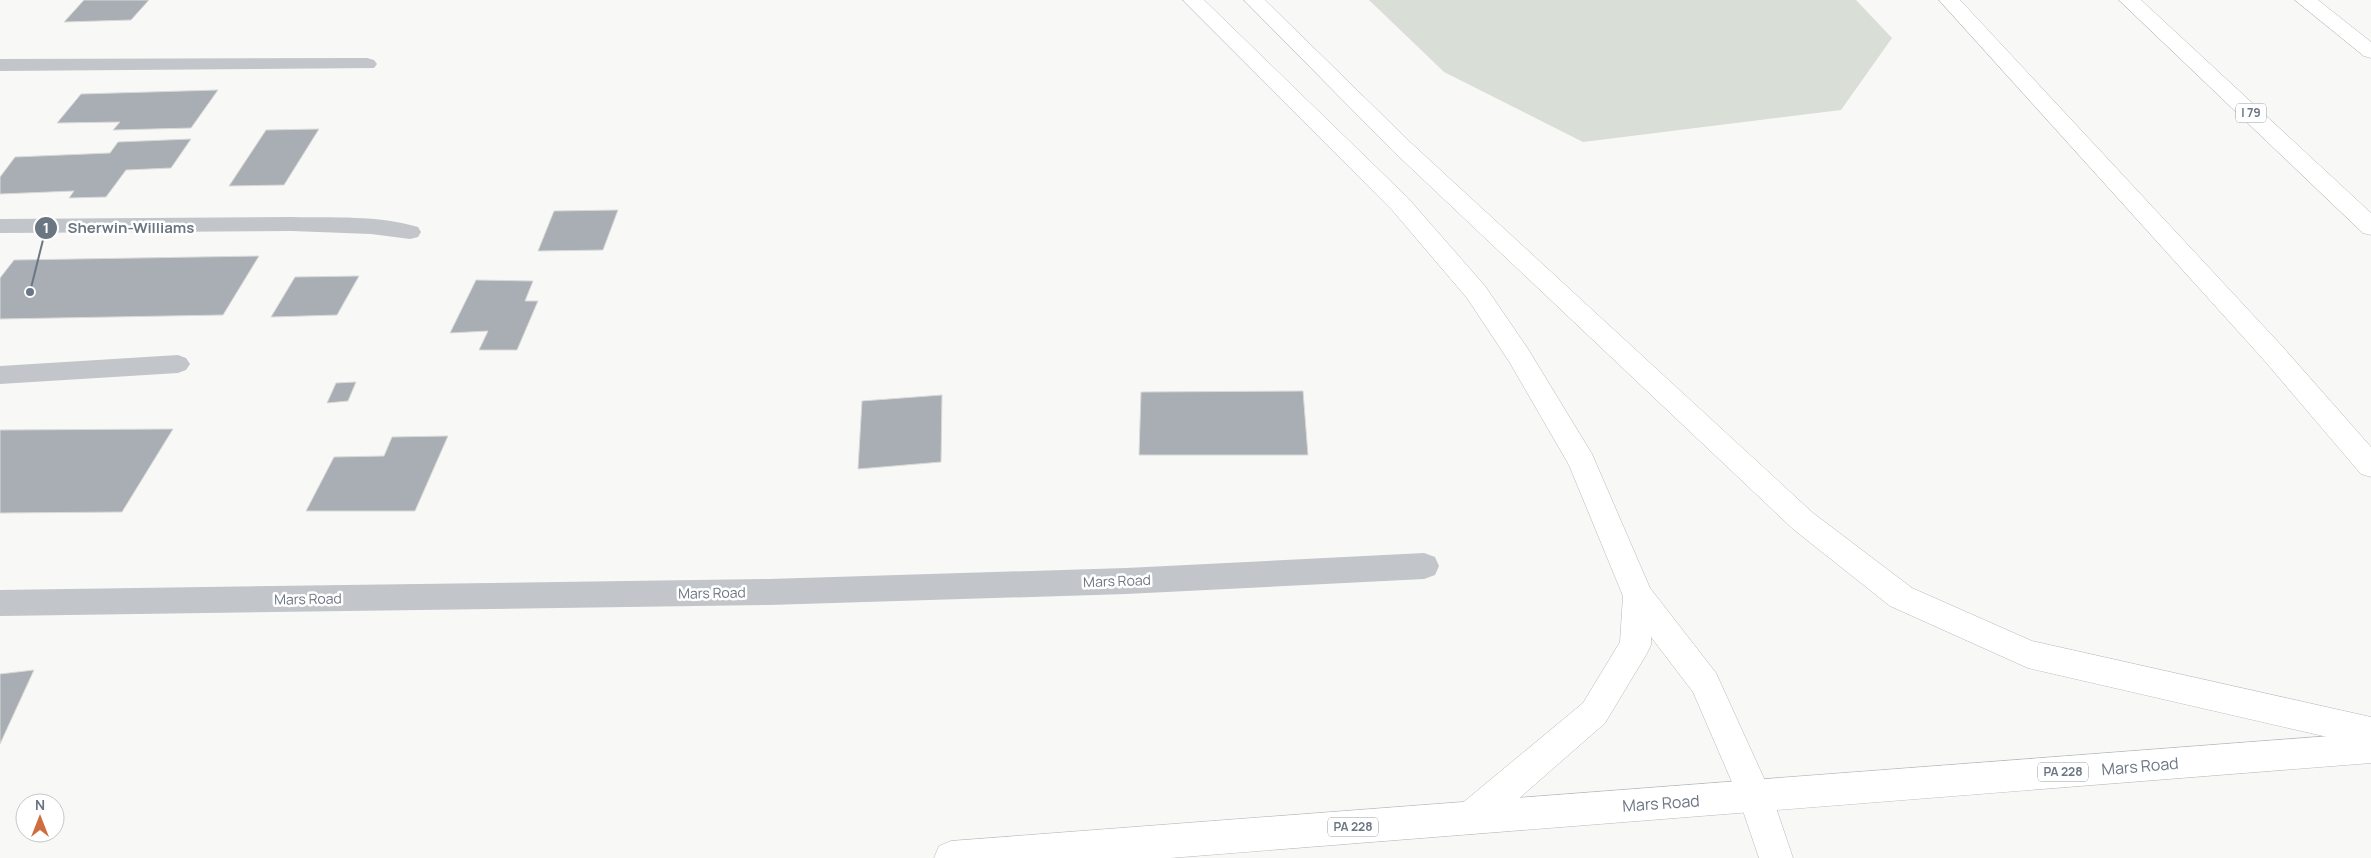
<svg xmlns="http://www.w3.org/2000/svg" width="2371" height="858" font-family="Manrope,sans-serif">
<rect width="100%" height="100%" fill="#f8f8f6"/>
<path fill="#d9ded7" d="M1369,0H1856L1892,38L1841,110L1583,142L1444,72Z"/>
<path fill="#a8aeb4" stroke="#d9dad8" d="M84,0H149L131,20L64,22Z
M218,90L191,128L113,130L120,122L57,123L81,94Z
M319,129L284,185L229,186L266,130Z
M191,139L171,168L126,170L106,197L69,198L74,191L0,194V177L15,157L110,153L118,142Z
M618,210L603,250L538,251L554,211Z
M259,256L223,315L0,319V278L14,260Z
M359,276L337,315L271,317L295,277Z
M476,280L533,281L525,301H538L517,350H479L488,331L450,333Z
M356,382L348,401L327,403L336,383Z
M1303,391L1308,455H1139L1141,392Z
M942,395L941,462L858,469L862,401Z
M173,429L122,512L0,513V430Z
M448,436L415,511H306L334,457L384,456L392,437Z
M34,670L0,744V674Z"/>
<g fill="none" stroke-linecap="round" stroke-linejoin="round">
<defs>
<path id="trunk" d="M2371,733V763L1170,858H934L939,846L951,841Z"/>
<path id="motorway" d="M1183,0H1204L1408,198L1485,286L1528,349L1592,454L1650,588L1716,673L1772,796L1793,858H1759L1738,796L1693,692L1651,637V645L1646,655L1605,723L1484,829L1472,834L1460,829L1455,817L1460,805L1583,703L1620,642L1623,596L1569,465L1510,363L1467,298L1392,210Z
M1244,0H1265L1410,142L1813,513L1912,588L2032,641L2371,717V747L2028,668L1890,606L1793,529L1394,152Z
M1939,0H1960L2281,345L2371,447V477L2361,474L2263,359Z
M2119,0H2141L2371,213V235L2363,233Z
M2295,0H2318L2371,42V58L2364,56Z"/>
</defs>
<use href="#trunk" stroke="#b5b8bb" stroke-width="1"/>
<use href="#motorway" stroke="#b5b8bb" stroke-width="1"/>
<path fill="#c2c5c9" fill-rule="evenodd" d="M367,58L374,60L377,64L374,68L0,71V59Z
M292,217C333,218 378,215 418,227L421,232L418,237L410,239L371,234L292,231L0,233V219Z
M178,355L186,358L190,364L186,370L178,373L0,384V366Z"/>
<path fill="#c2c5c9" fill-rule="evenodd" d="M1424,553L1435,557L1439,566L1435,575L1424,579L1126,594L769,605L0,616V590L769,579L1126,568Z"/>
<use href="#trunk" fill="#fff" fill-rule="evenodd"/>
<use href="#motorway" fill="#fff" fill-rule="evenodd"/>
</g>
<g text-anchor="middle" stroke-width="5" stroke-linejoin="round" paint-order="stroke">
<g fill="#fff" stroke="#979fa8" stroke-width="1">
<rect x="2236" y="103.5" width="30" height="19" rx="4"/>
<rect x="2038" y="762.5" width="50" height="19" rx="4"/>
<rect x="1328" y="817.5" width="50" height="19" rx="4"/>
</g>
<g font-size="12" font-weight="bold" fill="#6b7683">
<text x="2251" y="117">I 79</text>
<text x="2063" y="776">PA 228</text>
<text x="1353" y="831">PA 228</text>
</g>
<g font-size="14" fill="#6b7683" stroke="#fff">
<text transform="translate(1117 581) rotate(-2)" y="5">Mars Road</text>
<text transform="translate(712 593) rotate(-1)" y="5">Mars Road</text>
<text transform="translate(308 599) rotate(-1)" y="5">Mars Road</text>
</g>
<g font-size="16" fill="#6b7683" stroke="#fff">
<text transform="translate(2140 766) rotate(-5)" y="6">Mars Road</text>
<text transform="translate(1661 803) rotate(-4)" y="6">Mars Road</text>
</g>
</g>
<path fill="none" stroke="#6b7683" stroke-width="2" d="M30 292L46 228"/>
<g fill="#6b7683" stroke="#fff" stroke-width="2">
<circle cx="30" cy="292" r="5"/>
<circle cx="46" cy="228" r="12"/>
</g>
<g font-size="15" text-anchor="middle" font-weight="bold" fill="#fff">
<text x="46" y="233">1</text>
</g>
<g font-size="15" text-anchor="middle" font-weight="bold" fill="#6b7683" stroke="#fff" stroke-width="5" stroke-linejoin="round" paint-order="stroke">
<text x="131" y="233">Sherwin-Williams</text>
</g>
<g transform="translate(40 818)"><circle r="24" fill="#ffffff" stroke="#c4c8cd"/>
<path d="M0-4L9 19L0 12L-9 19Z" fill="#ce6d3f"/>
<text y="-8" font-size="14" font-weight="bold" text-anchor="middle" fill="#6b7683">N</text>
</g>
</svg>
